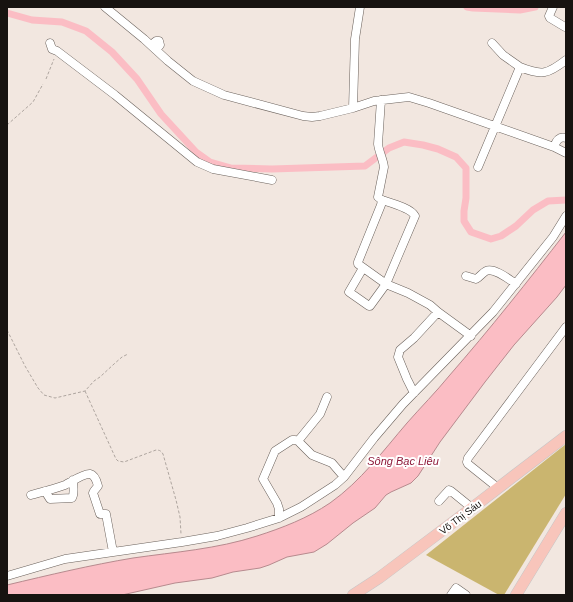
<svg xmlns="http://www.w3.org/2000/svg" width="573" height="602" font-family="Helvetica,sans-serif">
<rect width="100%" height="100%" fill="#f2e7e0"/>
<path fill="#cab56f" d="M566,444V494L504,595H499L426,555Z"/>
<path fill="#fbbdc4" stroke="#b78a8e" d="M566,232V285L557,297L514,345L485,382L440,442L418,476L411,483L391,492L386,495L375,508L353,523L327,544L314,552L287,557L269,565L260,568L233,572L212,578L175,583L122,595H7V585C49,575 91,565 133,558C175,552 217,549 257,536C282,528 308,518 330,503C361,481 383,451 407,423C421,407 436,392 449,376C490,329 528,281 566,232Z"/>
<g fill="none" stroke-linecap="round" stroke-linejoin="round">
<path stroke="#fbbdc4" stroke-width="7" d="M467,7L473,8L520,10L535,7
M7,13L32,20L62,22L86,31L112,52L137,79L161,114L196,152L210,162L231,168L272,169L365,166L389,148L404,142L423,145L438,149L456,157L466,168V198L464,211V221L471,232L491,239L501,236L516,226L533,210L548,201L566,200"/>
<defs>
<path id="minor" d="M105,7L144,39L168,61L193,81L224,95L303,116L312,117L320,116L353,108L374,101L400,98L409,97L429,103L554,147
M553,7L549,16L550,18L565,27
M50,43L52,49L57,51L115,95L197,162L213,169L272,180
M492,43L503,55L520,67
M151,45L156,41H159L160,45L156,50
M353,108L355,39L360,7
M566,138C559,136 556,141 554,147L566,153
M478,167L520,67C542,76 548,74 566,60
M382,200L381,205L358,262V264L386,284L408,293L430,305L438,312
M363,268L349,292L369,306H370L386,284L415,216C411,208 391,203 382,200L378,197L384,167C383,159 379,152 378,144L381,100
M466,276L476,279C480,277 482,273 486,271C494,267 510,280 516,284
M414,393L407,379L398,357L400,350L414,338L438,312L471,336
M298,441L320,414L327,397
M498,488L468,464L467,462L468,458L566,327
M45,491L50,499L72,498C75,493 73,486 73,480
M31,495C42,492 54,489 65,485C71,482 84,473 90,474C95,475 97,482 98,486L94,491L93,493L100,514H106L113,552
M439,501L449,490L451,491L472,508
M279,518V509L277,503L263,479L275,451L292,440H295L298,441L312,455L332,463L344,477
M7,576L65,559L182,542L217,536L247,528L279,518L301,507L335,485L344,477L374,438L403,404L493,312L553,237L566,216
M451,595L456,588L466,595"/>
<path id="major" d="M353,595L379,578L472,508L566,436
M516,595L566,513"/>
</defs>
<use href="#minor" stroke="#6b625c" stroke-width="9"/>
<use href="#major" stroke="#c7c6c6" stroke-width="12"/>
<path stroke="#aea59f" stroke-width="1" stroke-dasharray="3 2" stroke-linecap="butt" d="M46,79L54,59
M7,125L33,102L43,84
M7,330L25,366L38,388L44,395L55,398L85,391L94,381L100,377L114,364L122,357L128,354
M85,391L116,459L118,461L124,462L156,450C160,450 161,451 163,454L176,500L180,517L181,534"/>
<use href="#minor" stroke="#fff" stroke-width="8"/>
<use href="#major" stroke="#f8c5bb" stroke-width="11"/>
</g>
<g text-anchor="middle" stroke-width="4" stroke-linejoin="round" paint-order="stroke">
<g font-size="10" fill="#171310" stroke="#fff">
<text transform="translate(460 517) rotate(-37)" y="4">Võ Thị Sáu</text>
</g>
<g font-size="11" font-style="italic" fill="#8d1939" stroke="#fff">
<text x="403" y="465">Sông Bạc Liêu</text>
</g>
</g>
<rect width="573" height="602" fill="none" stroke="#171310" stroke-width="16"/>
</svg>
